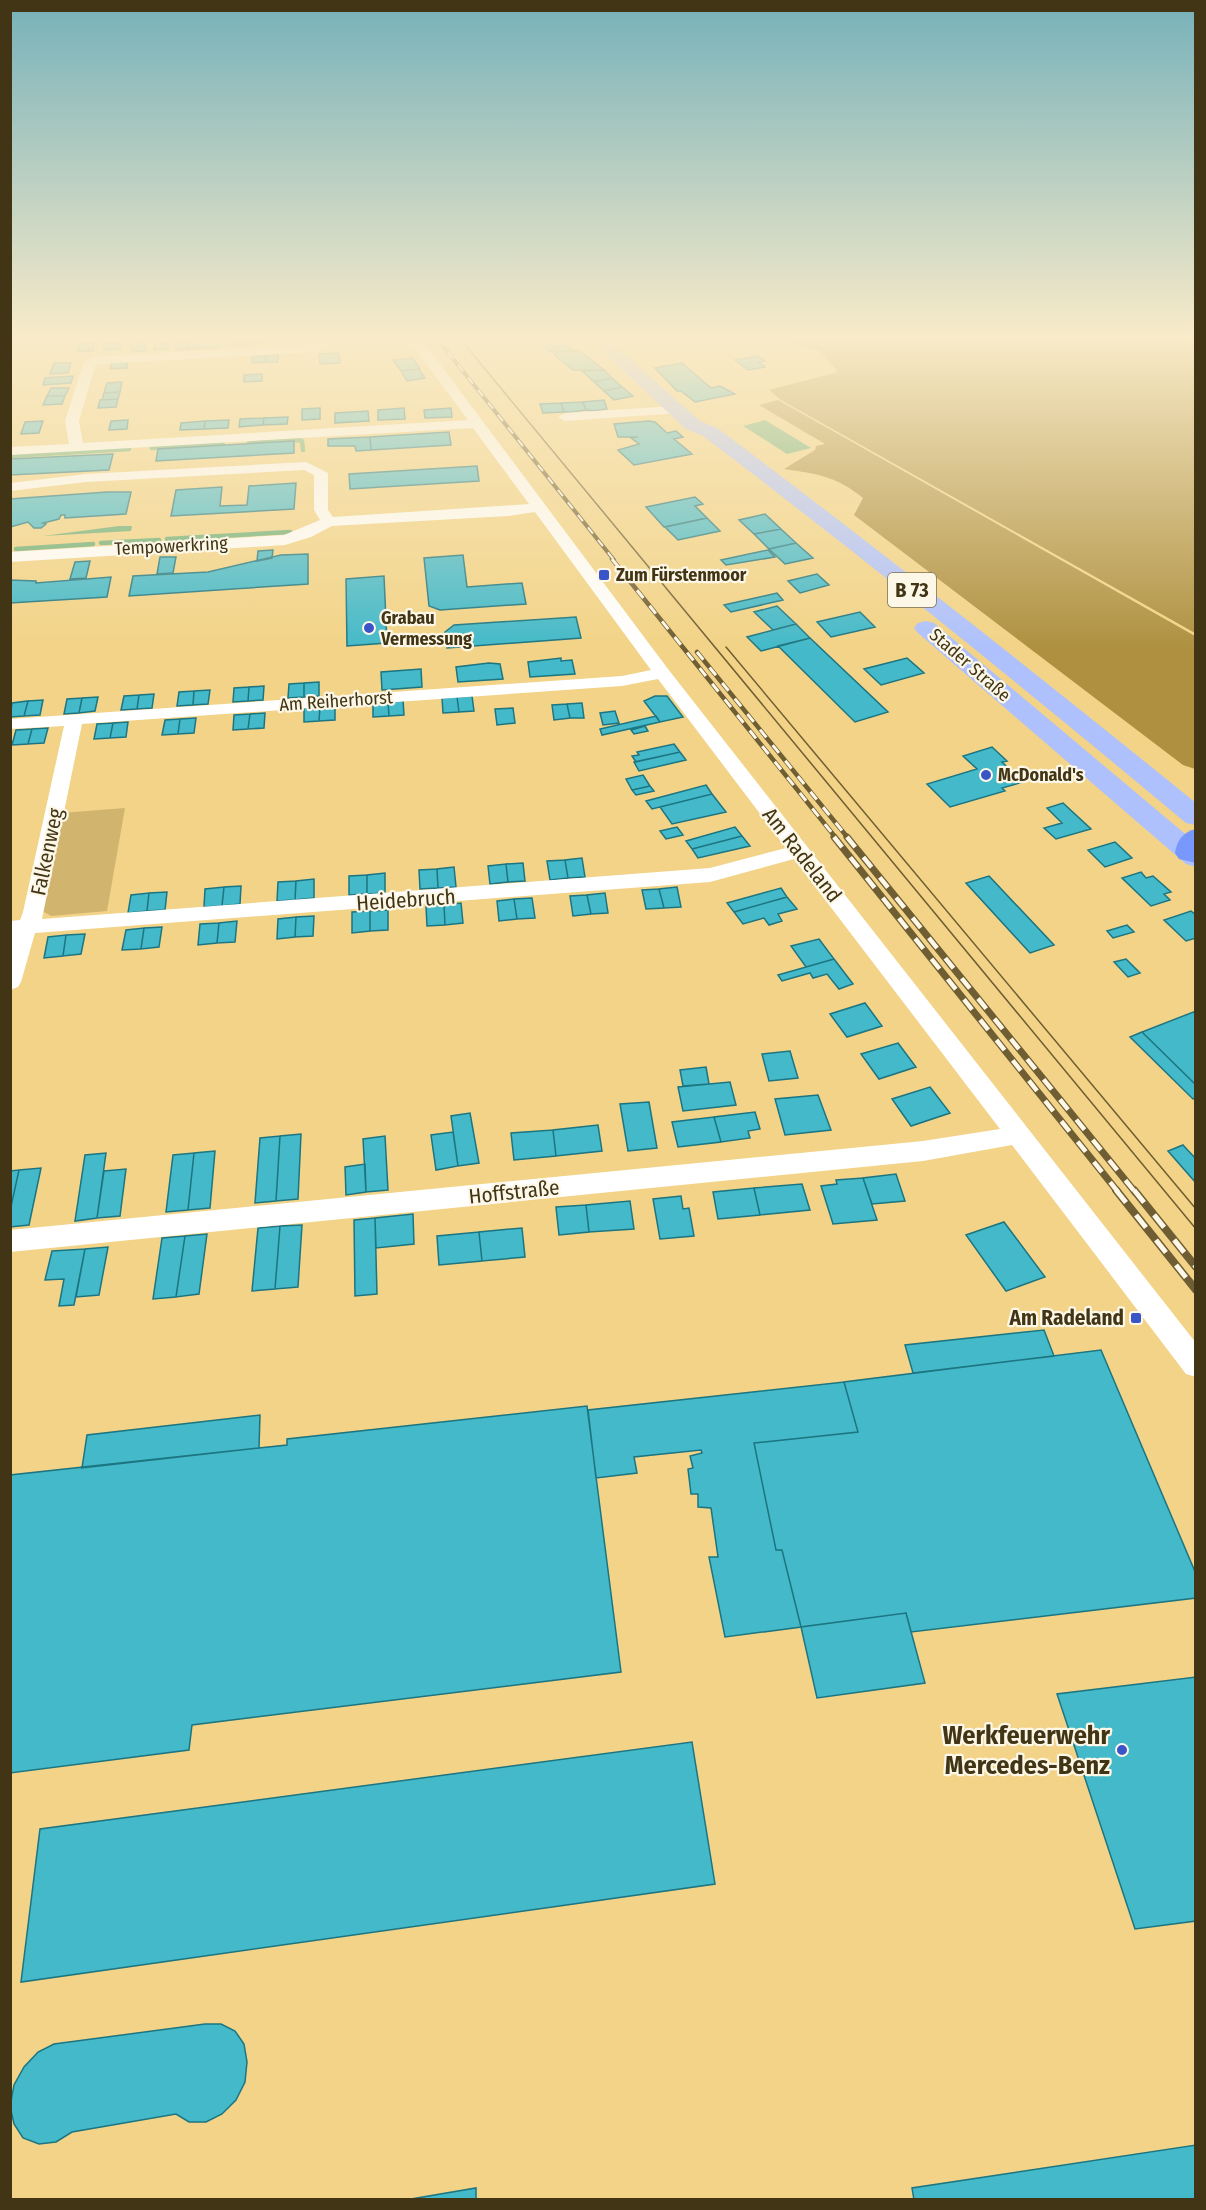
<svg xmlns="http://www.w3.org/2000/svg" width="1206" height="2210" font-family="'Fira Sans Condensed',sans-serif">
<rect width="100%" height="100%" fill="#f2d387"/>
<path fill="#d1b56e" d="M125,808L107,911L51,916L39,909L61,813Z"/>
<path fill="#ae9040" d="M780,340H1195V633L781,400L769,390L838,372L820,351Z
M778,400L1195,636V769L1183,765L854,515L863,498C836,476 818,474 784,469L815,450L816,446L825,444L759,405Z"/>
<path fill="#6bad76" d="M765,420L811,448L787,454L743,426Z
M119,526H132L131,531L43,536Z"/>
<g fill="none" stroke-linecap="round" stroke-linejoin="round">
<path stroke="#6bad76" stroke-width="4.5" d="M249,443L298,440L302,441L303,450
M152,448L223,444
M10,456L129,449
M167,539L290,532
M101,543L159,540
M16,549L93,544"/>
</g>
<path fill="#43b9c9" stroke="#1c7581" stroke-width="1.5" d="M189,340H221L220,347L187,349Z
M232,340H283L252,344H232Z
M562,340L573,351L550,352L539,341Z
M121,342L120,349L104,350V344Z
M147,342L145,351L131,352L133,343Z
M186,342L187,349L176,350L175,343Z
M94,343L93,351L78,352V344Z
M170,343L168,349L154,350L155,344Z
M578,350L589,358L604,370H573L554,355L557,352Z
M339,353L340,363L320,364L319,354Z
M278,355V362H265V356Z
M265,356V362L252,363V357Z
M758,356L765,361L759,362L765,367L748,370L735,360Z
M413,358L420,369L401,371L393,360Z
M128,361L127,368L110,369L112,362Z
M54,363H71L68,373L50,374Z
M682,363L711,388L720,386L735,394L695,402L681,391H677L655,368Z
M419,369L425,378L407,381L401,371Z
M604,370L612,378L594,382L582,371Z
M262,374V381L244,382V375Z
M73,376L71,383L43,385L45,378Z
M612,378L622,387L604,391L594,382Z
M122,382L120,392L104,393L107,383Z
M622,387L633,396L614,400L604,391Z
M51,388H69L65,396H47Z
M120,392L118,399L102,400L104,393Z
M47,396H65L62,404L43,405Z
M118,399L116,407L98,408L100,400Z
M604,400L607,409L594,411L586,410L583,402Z
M583,402L586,410L572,412H564L561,403Z
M561,403L564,412L543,413L540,404Z
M320,408V419L302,420V409Z
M404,408L405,419L378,420V410Z
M451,408L452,417L425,418L424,410Z
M368,411L369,421L335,423V413Z
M288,417L287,424L263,425L264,418Z
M264,418L263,425L239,427L240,419Z
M128,420L127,429L109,430L111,421Z
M229,420L228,428L204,429L205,421Z
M43,421L39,433L21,434L25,422Z
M205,421L204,429L180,430L181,423Z
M649,421L655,422L667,433L676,431L683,437L674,439L692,454L634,465L618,450L639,444L631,438L638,437H618L614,424Z
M449,432L451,445L371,450L370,437Z
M370,437L371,450L356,451L355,446H328V439Z
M294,441V453L156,461L158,449Z
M113,454L109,470L10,475V459Z
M477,466L479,481L350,489L349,474Z
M296,483L294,509L171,516L176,490L222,487L220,506L247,505L249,486Z
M107,492H131L126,514L65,518V515H61L59,519L43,523L46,524L41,528H34L28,522L10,527V499Z
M695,497L703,504L695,506L707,518L664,527L646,507Z
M765,514L781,529L754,534L739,520Z
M707,518L720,531L678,540L665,527Z
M781,529L796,543L769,549L754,534Z
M796,543L813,558L785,564L769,549Z
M273,550L272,558L257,561L258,551Z
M768,550L775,557L726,565L721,560Z
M308,554V584L129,596L133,576L208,572L281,555Z
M463,555L467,587L522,583L526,604L440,610L429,606L424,558Z
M160,557H176L173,573L157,574Z
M90,561L86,578L70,579L75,562Z
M817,574L829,585L800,593L788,581Z
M384,576L387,643L347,646L346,579Z
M111,577L107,597L10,603V580L36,581V583Z
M777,593L783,600L731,612L724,605Z
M777,606L796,624L773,630L754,612Z
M860,612L875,627L831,637L817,622Z
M576,617L581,638L447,648L445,632L454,625Z
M796,624L810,638L761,651L747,637Z
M810,638L888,712L855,722L778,646Z
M561,658V661L572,660L575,674L530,677L528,662Z
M907,658L924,673L881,685L864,669Z
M489,663L500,664L503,679L458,682L456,667Z
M421,669L422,687L382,690L381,672Z
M319,682V696L304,697V683Z
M304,683V697L288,698L289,684Z
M264,686L263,700L248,701L249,687Z
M249,687L248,701L233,702L234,688Z
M210,690L208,704L193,705L194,691Z
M194,691L193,705L177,706L179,692Z
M154,694L152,708L137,709L139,695Z
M139,695L137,709L121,710L124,696Z
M472,696L474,711L459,712L457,697Z
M655,696H667L683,717L660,722L644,701Z
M98,697L95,711L79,713L82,698Z
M457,697L459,712L443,713L442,698Z
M82,698L79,713L64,714L67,699Z
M43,700L40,715L24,716L28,701Z
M403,700L404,715L389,716L388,701Z
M28,701L24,716L10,717L12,703Z
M388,701L389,716L373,717V702Z
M582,703L584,718H570L567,704Z
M567,704L570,718L554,720L552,705Z
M335,706V720L319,721L320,707Z
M320,707L319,721L304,722V708Z
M513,708L515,723L497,725L495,709Z
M615,711L619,723L603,725L600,713Z
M265,713L264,728L248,729L250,714Z
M250,714L248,729L233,730L234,715Z
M656,716L660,722L602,735L600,729Z
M196,718L194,733L178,734L180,719Z
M180,719L178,734L162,735L165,720Z
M128,722L126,737L110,738L113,723Z
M113,723L110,738L94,739L97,724Z
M645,726L648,731L634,734L631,730Z
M48,728L44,743L28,744L32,729Z
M32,729L28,744L12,745L16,730Z
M674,744L680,752L636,762L632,756L639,755L637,752Z
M992,747L1007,761L1002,762L1023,782L1002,788L1005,791L950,807L927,784L977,769L963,756Z
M680,752L686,760L639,771L634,762Z
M643,775L650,786L632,790L626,779Z
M706,785L712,794L652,809L646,801Z
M650,786L654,791L636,795L632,790Z
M712,794L726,812L672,824L660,807Z
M1063,803L1091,829L1056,839L1044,828L1062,823L1047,808Z
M677,827L683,835L666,839L660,831Z
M735,827L742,836L692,849L686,841Z
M742,836L750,846L698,858L692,849Z
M1115,842L1132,858L1105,867L1088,850Z
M582,858L585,877L568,878L565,860Z
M565,860L568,878L550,880L547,861Z
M523,863L525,881L508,882L506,864Z
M506,864L508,882L490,884L488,866Z
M454,867L456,887L438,888L437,869Z
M437,869L438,888L420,889L419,870Z
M1141,872L1146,878L1153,876L1171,892L1164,894L1170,900L1151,906L1122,878Z
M385,873V893L367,894V875Z
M367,875V894L349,895V876Z
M989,876L1054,945L1030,953L966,883Z
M314,879V898L295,900L296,881Z
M296,881L295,900L277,901L278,882Z
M241,886L240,904L222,906L224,887Z
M224,887L222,906L204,907L205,889Z
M677,887L681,907L664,908L659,889Z
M781,888L787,897L734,912L727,903Z
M659,889L664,908L646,909L642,890Z
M167,892L165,910L147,911L149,893Z
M149,893L147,911L128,913L131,895Z
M605,893L608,913L591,914L587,895Z
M587,895L591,914L573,916L570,896Z
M787,897L797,909L778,914L782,921L769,925L764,918L743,924L734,912Z
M532,898L535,918L517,919L514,899Z
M514,899L517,919L499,921L497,901Z
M461,903L463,923L445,925L444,905Z
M444,905L445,925L427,926L426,906Z
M388,910V930L370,931V911Z
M370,911V931L352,933V912Z
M1191,911L1196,915V938L1186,941L1164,920Z
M314,916L313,936L295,937L296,917Z
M296,917L295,937L277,939L278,919Z
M237,921L235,942L217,943L219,923Z
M219,923L217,943L198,945L200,924Z
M1127,925L1134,932L1113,938L1107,931Z
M162,927L159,947L141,949L144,928Z
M144,928L141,949L122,950L126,930Z
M85,934L81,954L63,956L66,935Z
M66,935L63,956L44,958L48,937Z
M819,939L834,959L806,967L791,946Z
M834,959L853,984L839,989L827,974L813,978L810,973L782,981L778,975Z
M1126,959L1140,973L1128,977L1114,962Z
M865,1003L882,1026L847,1037L830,1014Z
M1196,1011V1085L1142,1032Z
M1142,1032L1196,1085V1098L1193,1099L1130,1037Z
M898,1043L916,1067L879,1079L861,1054Z
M790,1051L798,1078L769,1081L762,1054Z
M706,1067L709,1084L683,1086L680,1070Z
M730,1082L736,1105L683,1111L678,1087Z
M930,1087L950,1113L911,1126L892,1099Z
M818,1095L831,1130L785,1135L775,1099Z
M649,1102L657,1148L628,1151L620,1104Z
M755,1112L760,1129L748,1131L750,1138L721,1142L714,1117Z
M470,1113L479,1163L458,1166L451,1116Z
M714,1117L721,1142L678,1147L672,1122Z
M598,1125L602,1151L556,1156L553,1130Z
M553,1130L556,1156L514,1160L511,1133Z
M453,1132L458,1166L436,1170L431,1135Z
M301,1134L298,1199L276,1201L280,1136Z
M280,1136L276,1201L255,1203L260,1138Z
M385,1136L388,1190L366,1192L363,1139Z
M1183,1145L1196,1159V1183L1168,1151Z
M215,1151L210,1208L188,1210L194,1153Z
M106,1153L97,1218L75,1221L85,1155Z
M194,1153L188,1210L166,1212L173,1155Z
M365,1164L366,1192L346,1195L345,1167Z
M41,1168L29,1225L10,1227V1211L19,1170Z
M126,1169L120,1216L97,1218L104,1171Z
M19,1170L10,1211V1171Z
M896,1174L905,1201L872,1204L863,1178Z
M863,1178L877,1220L833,1224L821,1186L837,1184L836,1180Z
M802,1184L810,1210L760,1215L754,1188Z
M754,1188L760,1215L718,1219L713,1192Z
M681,1196L683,1209L689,1208L694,1236L660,1239L653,1199Z
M630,1201L634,1229L589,1232L586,1205Z
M586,1205L589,1232L559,1235L556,1207Z
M413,1214L414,1244L376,1248L375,1218Z
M375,1218L377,1294L355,1296L354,1220Z
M1004,1222L1045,1277L1006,1291L966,1235Z
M302,1225L298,1287L275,1289L280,1226Z
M280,1226L275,1289L252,1291L258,1228Z
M522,1228L525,1257L482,1261L479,1232Z
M479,1232L482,1261L439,1265L437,1236Z
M207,1234L199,1294L176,1297L185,1236Z
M185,1236L176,1297L153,1299L162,1238Z
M108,1247L99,1295L76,1297L85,1249Z
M85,1249L74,1305L59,1306L64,1279L45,1280L52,1251Z
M1044,1330L1054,1356L913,1373L905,1345Z
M1101,1350L1196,1574V1598L911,1632L906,1613L801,1627L782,1550H776L754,1443L858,1432L844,1382Z
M844,1382L858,1432L754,1443L776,1550H782L801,1627L725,1637L709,1557H718L711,1508L698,1507V1494H691L688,1469L693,1468L690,1456L702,1453L701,1450L634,1457L637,1473L596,1478L588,1410Z
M587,1406L621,1672L192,1725L189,1750L10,1773V1475L287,1445V1439Z
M260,1415L259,1448L82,1468L87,1435Z
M906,1613L925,1683L817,1698L801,1627Z
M1196,1677V1921L1135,1929L1057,1694Z
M692,1742L715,1884L21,1982L40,1829Z
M205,2024H221L235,2031L244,2044L247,2062L245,2082L236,2100L222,2114L206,2122H189L176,2114L72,2132L56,2142L39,2144L23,2138L14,2124L10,2106L14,2085L24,2067L38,2052L54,2044Z
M1196,2145V2200H914L912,2188Z
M476,2188V2200H405Z"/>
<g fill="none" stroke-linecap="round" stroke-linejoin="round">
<path fill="#fff" fill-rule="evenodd" d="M309,340H325L330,345L315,352L98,364L95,366L79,421L83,443L468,420L409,340H422L668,669L1196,1343V1377L1186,1374L1012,1145L923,1161L10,1252V1230L923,1141L1000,1129L794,859L710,882L35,933L21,982L18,987L10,990V921L20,920L23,912L64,726L10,729V719L622,676L651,670L535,512L508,516L332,526L311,537L285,545L10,562V552L284,535L320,520L314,510V475L304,470L86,482L10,491V483L86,474L306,462L328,473V510L333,517L529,504L473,428L10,455V447L69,444L65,421L83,364L91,357L314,344ZM658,679L786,848L710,868L42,919L82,724L622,686Z
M674,406L681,410L679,413L565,421L558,417L565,413Z"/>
<path fill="#aec1fd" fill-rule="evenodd" d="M590,340H608L700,421L717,428C879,549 1038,675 1196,803V825L1186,823C1028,691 868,561 703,436L686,429Z
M926,621L934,623L1196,843V867L1186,864L918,633L914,628L918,623Z"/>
<path fill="#7898fb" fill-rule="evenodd" d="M1196,829V863L1179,859L1175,853C1177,840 1183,832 1196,829Z"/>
<path stroke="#6f5e33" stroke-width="1.5" d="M461,340L1196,1229
M726,647L1196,1209"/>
<defs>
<path id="rail-far3" d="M438,340L614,560"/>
<path id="rail-far2" d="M612,559L836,838
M697,652L848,838"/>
<path id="rail-far1" d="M834,837L1118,1192
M847,837L1135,1192"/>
<path id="rail" d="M1116,1190L1196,1290
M1134,1190L1196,1267"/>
</defs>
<use href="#rail-far3" stroke="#6f5e33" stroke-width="4"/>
<use href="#rail-far2" stroke="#6f5e33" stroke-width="4.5"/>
<use href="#rail-far1" stroke="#6f5e33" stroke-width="7"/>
<use href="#rail" stroke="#6f5e33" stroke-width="8"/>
<use href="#rail-far3" stroke="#fdf7e8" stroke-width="2" stroke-dasharray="8" stroke-linecap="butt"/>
<use href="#rail-far2" stroke="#fdf7e8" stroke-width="3" stroke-dasharray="10" stroke-linecap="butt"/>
<use href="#rail-far1" stroke="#fdf7e8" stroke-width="4.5" stroke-dasharray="13" stroke-linecap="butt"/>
<use href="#rail" stroke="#fdf7e8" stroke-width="5" stroke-dasharray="16" stroke-linecap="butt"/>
</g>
<linearGradient id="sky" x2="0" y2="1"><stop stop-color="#76b1ba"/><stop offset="0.52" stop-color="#f9ebc9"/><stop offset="1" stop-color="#f9ebc9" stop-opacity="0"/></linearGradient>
<rect width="1206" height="650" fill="url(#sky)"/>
<g fill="#3955c7" stroke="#fdf7e8" stroke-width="2">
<rect x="598" y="569" width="12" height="12" rx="3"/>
<circle cx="369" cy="628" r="6"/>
<circle cx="986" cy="775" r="6"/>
<rect x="1130" y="1312" width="12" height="12" rx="3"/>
<circle cx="1122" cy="1750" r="6"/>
</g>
<g text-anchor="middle" stroke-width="4.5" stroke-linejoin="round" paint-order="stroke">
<g font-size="18" fill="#413515" stroke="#fdf7e8">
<text transform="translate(171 546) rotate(-3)" y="6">Tempowerkring</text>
<text transform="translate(970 665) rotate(41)" y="6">Stader Straße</text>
<text transform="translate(336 701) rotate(-4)" y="6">Am Reiherhorst</text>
</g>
<g font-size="18" font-weight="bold" fill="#413515" stroke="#fdf7e8" text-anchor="start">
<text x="616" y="581">Zum Fürstenmoor</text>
<text x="381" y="624">Grabau<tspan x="381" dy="21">Vermessung</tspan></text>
<text x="998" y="781">McDonald's</text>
</g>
<rect fill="#fdf7e8" stroke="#796f54" stroke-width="1.5" x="888" y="573" width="48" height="34" rx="4.5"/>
<g font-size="20" font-weight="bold" fill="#413515">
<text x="912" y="597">B 73</text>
</g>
<g font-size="21" fill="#413515" stroke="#fdf7e8">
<text transform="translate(47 852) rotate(-78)" y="7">Falkenweg</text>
<text transform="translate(802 855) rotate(52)" y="7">Am Radeland</text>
<text transform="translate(406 900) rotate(-4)" y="7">Heidebruch</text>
<text transform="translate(514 1192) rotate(-6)" y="7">Hoffstraße</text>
</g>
<g font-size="21" font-weight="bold" fill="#413515" stroke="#fdf7e8" text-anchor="end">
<text x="1124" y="1325">Am Radeland</text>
</g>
<g font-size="26" font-weight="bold" fill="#413515" stroke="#fdf7e8" text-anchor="end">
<text x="1110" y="1744">Werkfeuerwehr<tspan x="1110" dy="30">Mercedes-Benz</tspan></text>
</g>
</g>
<rect width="1206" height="2210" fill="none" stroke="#413515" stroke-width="24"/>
</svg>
